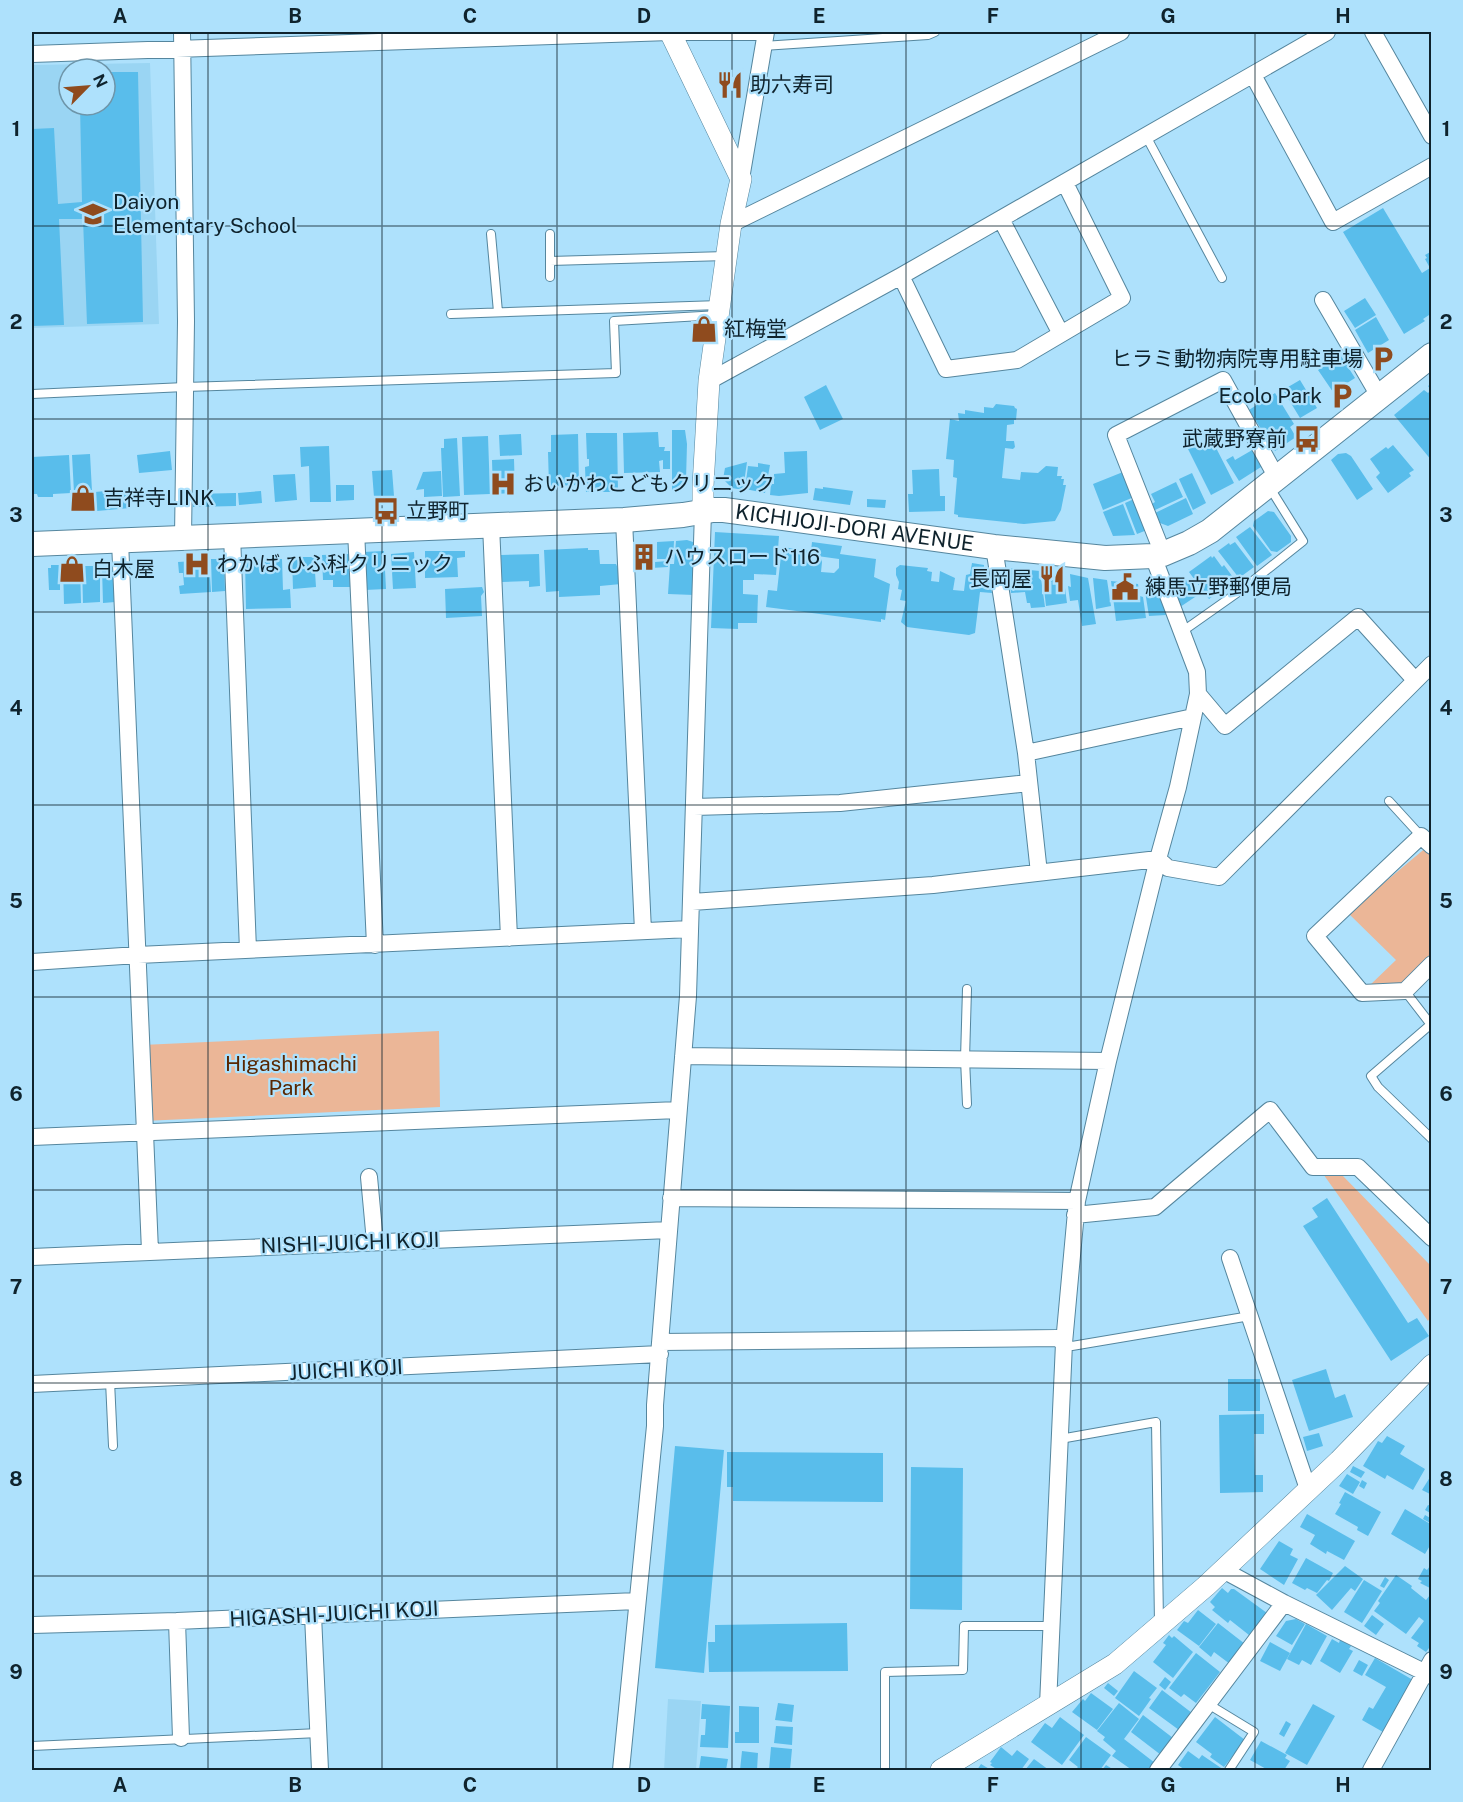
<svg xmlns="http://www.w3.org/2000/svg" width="1463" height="1802" font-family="'Public Sans','Noto Sans JP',sans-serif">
<rect width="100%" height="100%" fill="#aee1fc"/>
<path fill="#9ad5f3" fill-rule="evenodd" d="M150,63L159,324L32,328V65ZM69,69H105V105H69Z
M668,1699L701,1701L696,1770H664Z"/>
<path fill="#ebb697" d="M1428,846L1431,850V955L1403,985L1368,987L1396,960L1348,913Z
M439,1031L440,1107L144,1121L142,1045Z
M1321,1171L1341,1174L1431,1266V1316L1428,1321Z"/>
<path fill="#59bdeb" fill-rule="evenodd" d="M105,72H138L143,322L87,324L83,219H59L64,325L32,326V129L54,128L58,204L82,202L80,105H105Z
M1383,208L1422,273L1430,268L1425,259L1427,258L1425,255L1432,251V313L1423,319L1425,321L1404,334L1343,232Z
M1365,298L1376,315L1355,328L1344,311Z
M1376,317L1389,340L1368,353L1355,330Z
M1341,356L1355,378L1333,392L1318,370Z
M1300,380L1317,408L1300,418L1283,390Z
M1432,383V461L1394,415L1424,390L1428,393L1431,390L1428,386Z
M826,385L843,419L820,430L804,397Z
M1275,393L1294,424L1290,427L1296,437L1275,451L1249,410Z
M996,404L1014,406L1015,408L1017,409L1016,420H1014V424L1007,425L1006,441H1014L1015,447L1013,449L1005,448L1002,478L1020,480L1021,472L1038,473L1046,466L1058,467L1057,476H1062L1061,479H1064L1063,485H1066L1061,510L1055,521L1024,524L958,517V515L954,514L957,478L953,477L954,460L946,459L950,419L959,421L958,413L965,414V410L984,413V407L993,408Z
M672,430H685L687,444L686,480L675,491H672Z
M658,432L659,447H665L664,451H670V469H663V460L659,461L660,472L624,473L623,433Z
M586,433H617L618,492H586L585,467L589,466V459H587Z
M521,434L522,455L500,456L499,435Z
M578,434L579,485L549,486L548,452H551V435Z
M488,436L490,494L464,495L462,437Z
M457,438L460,496L443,497L441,448H444V439Z
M1211,438L1234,483L1211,495L1188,449Z
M1393,445L1414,470L1409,473L1411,476L1388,493L1376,477L1380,473L1370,459L1386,447L1388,449Z
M329,446L331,502H310L309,466L301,467L300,447Z
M1254,449L1262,461L1261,467L1239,481L1226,460L1233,456L1235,460Z
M170,451L172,470L139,473L137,455Z
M807,451L808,493L779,496L770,495L771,484H774V474L785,473L784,452Z
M1346,453L1351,456L1373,489L1357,500L1331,460L1338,454Z
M90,454L93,510L75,511L72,455Z
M69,455L71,493L53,494V497H38L37,494H33L32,457Z
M514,459L515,493L493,494L492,460Z
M747,462L743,490L732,488L723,479L725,468Z
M758,463L770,465L765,493L745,489L748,466L758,467Z
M939,469L940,496H945V511L909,512L908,494H913L912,470Z
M392,470L394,496L374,497L372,471Z
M441,471L442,496L424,497V489L416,490L423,472Z
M1123,472L1134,497L1103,510L1093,484Z
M1192,473L1206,503L1193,510L1179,479Z
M295,474L297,500L275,502L273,475Z
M1176,482L1183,497L1155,510L1152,504L1155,502L1151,494Z
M336,485H354V500L336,501Z
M823,487L853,491L850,505L813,500L815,488L823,489Z
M128,489L130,508L97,511L95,492Z
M261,491L262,503L239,505L238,493Z
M236,493V506L193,507V494Z
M1186,498L1193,514L1168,526L1160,523L1155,513Z
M867,499L886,500L885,508L867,507Z
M1134,499L1147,530L1137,534L1125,503Z
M1123,504L1135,535L1113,536L1103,512Z
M1268,511L1274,512L1291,536V542L1277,552L1271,551L1253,526L1254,521Z
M1250,527L1272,555L1257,566L1236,537Z
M715,532L779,536L776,575L754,574V580H743V594L758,595L757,623H738V629L711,628Z
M687,540L696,543L694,595L668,594L670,564H674L676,541Z
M674,541L673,559H657V542Z
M812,542L842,546L840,554L876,559L874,577L890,584L885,620L881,619V622L766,607L768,590L777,591L782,547L811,551ZM810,555L839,559V568L834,573L821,572L822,562L821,559L815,560L814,566L809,565Z
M1235,542L1254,567L1239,578L1218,551L1229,543L1230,545Z
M654,543L655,562L668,561V567L635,569L632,553H634L633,544Z
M588,548V550H599L600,564H616L620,573L621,584L600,586V595L559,597V591L546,592L544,550Z
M384,551L386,589L365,590L363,552Z
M425,551H465V557L457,558L458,577L425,578Z
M414,552L416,588L393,589L391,554Z
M349,554L350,587H333V580H323L322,555Z
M539,554L540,586L529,587V581L502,582L501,555Z
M1211,556L1212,558L1214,556L1222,567L1224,565L1235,580L1209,599L1189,572Z
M292,557H314L316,587L293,589Z
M211,559H224L225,591L212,592Z
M282,559L283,590L290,589L291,608L246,609L245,560Z
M209,560L211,592L180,594L179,586L184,585L183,573H179L178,562Z
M972,563L984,565V577H988L992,593L980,592L975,633L969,635L907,627L901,622L906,601L900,600L902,590L898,589L899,582L896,575V568L900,565L928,568L927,571L932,572L931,581L939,582L940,571L955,578L953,590L964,591L966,575L970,574Z
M51,565H60V590H49L48,568H51Z
M80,566L81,603L64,604L63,567Z
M82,566H100V602L83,603Z
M102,568H115V602L103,603Z
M1009,568L1040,571L1045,607L1031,608L1030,603H1027L1025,592L1011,593Z
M1042,571L1063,573L1067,603L1046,606Z
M1070,574L1088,578L1096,624L1082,626L1078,600L1070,601L1068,586L1071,587Z
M1183,576L1198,595L1180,607L1171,584Z
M1093,578L1107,580L1111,606L1096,609Z
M1111,581L1138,584L1140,596L1143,597L1146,618L1116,621Z
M1144,585L1157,586L1166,615L1149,616Z
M482,587L484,592L481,596L482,616L446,618L445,589Z
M1327,1198L1408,1323L1417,1318L1429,1336L1391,1361L1303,1226L1318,1217L1312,1208Z
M1326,1369L1335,1398L1345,1394L1353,1417L1309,1431L1292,1380Z
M1228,1379H1260V1411H1228Z
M1264,1414V1434H1254L1255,1475H1263V1492L1220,1493L1219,1415Z
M1319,1433L1323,1446L1307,1451L1303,1437Z
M1387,1436L1405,1446L1400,1454L1425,1469L1413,1490L1387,1475L1385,1479L1363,1466L1378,1441L1382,1443Z
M675,1446L724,1450L704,1673L655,1668Z
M727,1452L883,1453V1502L733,1501V1487H727Z
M1353,1466L1365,1472L1361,1478L1350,1472Z
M911,1467L963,1468L962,1610L910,1609Z
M1347,1474L1360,1482L1353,1494L1339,1486Z
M1432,1474V1495L1422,1490Z
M1362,1480L1367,1483L1364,1489L1359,1486Z
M1345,1492L1381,1512L1368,1536L1357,1530L1358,1527L1335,1514L1341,1504L1339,1503Z
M1428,1505L1432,1506V1514L1425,1510Z
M1405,1509L1432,1525V1542L1425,1554L1391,1534Z
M1307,1514L1355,1541L1344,1560L1327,1551L1326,1554L1310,1544L1315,1535L1300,1527Z
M1425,1515L1432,1519V1524L1423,1519Z
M1279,1541L1293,1549L1290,1555L1298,1559L1284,1585L1260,1569Z
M1306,1558L1333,1573L1329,1581L1327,1580L1317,1593L1307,1588L1305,1590L1292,1583Z
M1345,1566L1363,1579L1355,1591L1351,1588L1332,1610L1316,1595Z
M1430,1566L1432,1567V1589L1420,1583L1422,1581L1418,1579L1424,1568L1427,1570Z
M1396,1575L1412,1586L1411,1588L1426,1600L1430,1595L1432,1596V1644L1426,1652L1417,1646L1419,1643L1411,1638L1424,1621L1419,1617L1406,1634L1374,1611L1380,1603L1378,1601Z
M1385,1577L1389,1580L1384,1588L1380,1586Z
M1364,1580L1382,1591L1362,1623L1344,1612Z
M1222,1588L1228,1593L1231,1589H1234L1267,1613L1249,1635L1230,1620L1228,1623L1212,1610L1215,1607L1210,1602Z
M1198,1610L1216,1624L1199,1646L1177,1630L1184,1621L1188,1623Z
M1372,1615L1384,1624L1376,1635L1364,1626Z
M1296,1619L1305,1624L1292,1645L1276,1636L1286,1621Z
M847,1623L848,1671L709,1672L708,1642H715V1625Z
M1218,1623L1245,1644L1230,1664L1214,1652L1211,1657L1199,1647Z
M1306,1624L1327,1636L1311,1665L1302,1660L1299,1665L1287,1659Z
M1169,1635L1172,1638L1174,1636L1193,1652L1173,1678L1153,1662L1166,1645L1163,1643Z
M1332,1639L1339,1643L1340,1640L1351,1646L1349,1649L1353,1651L1340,1673L1320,1661Z
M1270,1642L1290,1653L1280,1671L1260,1661Z
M1196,1653L1220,1672L1196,1703L1184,1694L1181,1697L1169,1688Z
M1375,1658L1413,1680L1383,1732L1362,1720L1369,1707L1373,1709L1386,1687L1365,1675Z
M1359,1660L1368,1665L1362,1676L1353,1671Z
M1134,1671L1157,1688L1149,1698L1151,1699L1139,1716L1115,1698Z
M1165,1677L1171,1682L1165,1690L1159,1685Z
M1108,1683L1118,1691L1114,1696L1104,1688Z
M1162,1690L1192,1713L1179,1730L1149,1708Z
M1091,1693L1113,1709L1097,1730L1072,1712L1083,1699L1085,1701Z
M778,1703L794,1705L792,1722L775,1720Z
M1119,1703L1139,1719L1124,1739L1155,1763L1150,1770H1132L1112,1756L1116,1751L1103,1740L1105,1737L1097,1731Z
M702,1704L730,1706L728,1748L700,1747L701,1735H705L706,1719H701Z
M1313,1704L1335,1716L1307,1765L1285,1753Z
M739,1706L759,1707V1743H735V1732H739Z
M1143,1715L1173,1738L1161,1755L1131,1732Z
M1060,1717L1084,1735L1062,1765L1031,1742L1045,1723L1052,1728Z
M1215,1717L1245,1740L1224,1767L1210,1757L1212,1754L1196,1742Z
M1286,1721L1291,1724L1284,1737L1279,1734Z
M776,1726L793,1727L792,1745L774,1743Z
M1086,1737L1111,1755L1100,1770H1075L1078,1767L1069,1760Z
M1261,1741L1287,1755L1285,1758L1290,1761L1284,1770H1268L1250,1760Z
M771,1747L792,1749L790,1770H769Z
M1001,1747L1012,1756L1017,1750L1029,1759L1021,1770H1009L1006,1768L1004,1770L999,1769L998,1770L990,1765L992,1763L990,1762Z
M742,1751L758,1753L757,1770H740Z
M1188,1751L1199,1759L1202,1755L1224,1770H1185L1178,1765Z
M701,1756L728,1759L726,1770H699Z
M1034,1759L1049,1770H1025Z
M981,1764L991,1770H977Z
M1106,1765L1114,1770H1102Z"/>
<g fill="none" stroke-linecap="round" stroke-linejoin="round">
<defs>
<path id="service" d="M763,46L928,35L935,32
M1146,136L1222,278
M491,234L498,312
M550,261L726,256
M550,277V234
M451,314L720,305
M32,394L185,387L616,373L614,321L719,315
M1183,631L1244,588L1303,541L1270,488
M1389,801L1421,836
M1405,991L1432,1026
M1430,1025L1371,1076L1378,1087L1432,1139
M967,1104L965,1059L967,989
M1064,1343L1072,1346L1250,1316
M110,1381L113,1446
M1060,1439L1156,1422L1159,1623
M1208,1704L1254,1732L1229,1770
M32,1746L319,1733
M885,1770V1672L963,1670L964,1626H1052"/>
<path id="minor" d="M182,32L186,321L183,537
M1373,32L1432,136
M32,54L670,32H766
M1253,75L1333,222L1432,166
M741,179L766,32
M1001,219L1061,334
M731,224L1121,32
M901,276L946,369L1017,360L1122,298L1065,183
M1323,300L1379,396
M709,381L901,276L1327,32
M624,520L643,931
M491,525L509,938
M356,530L375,945
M232,535L248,950
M120,541L150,1251
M994,547L1026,753L1039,873
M1163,554L1116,435L1223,380L1277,478
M1198,694L1225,726L1358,617L1415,680
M1026,753L1193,717
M694,807L840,803L1029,783
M1432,846L1421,836L1315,936L1362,993L1405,991L1432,964
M692,902L933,885L1158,859L1168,868L1219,877L1432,664
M32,962L138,955L690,929
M683,1056L1108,1061
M32,1137L678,1110
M369,1177L375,1242
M671,1198L1077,1201
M1075,1215L1155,1207L1270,1110L1313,1167H1358L1432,1238
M32,1257L669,1230
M1230,1258L1308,1489
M660,1342L1057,1338L1064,1343
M32,1384L660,1354
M1223,1570L1284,1603L1432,1676
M313,1615L320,1770
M177,1621L181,1738
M32,1625L177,1621L637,1601
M1048,1705L1064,1343L1077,1201L1108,1061L1158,859L1178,787L1198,694L1197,672L1153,556
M621,1770L655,1426V1405L688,996L703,511
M1158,1770L1284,1603
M1371,1770L1432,1660"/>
<path id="tertiary" d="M670,32L741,179L731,224L709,381L703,486V511
M941,1770L1115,1664L1206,1586L1339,1461L1432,1365"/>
<g id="secondary">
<path id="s1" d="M32,544L624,520L683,515L713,510H724L994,547L1105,558L1153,556L1163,554L1189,543L1210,531L1432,355"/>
</g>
</defs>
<use href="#service" stroke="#55869e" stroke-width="10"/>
<use href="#minor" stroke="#55869e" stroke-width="18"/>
<use href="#tertiary" stroke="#55869e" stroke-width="22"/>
<use href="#secondary" stroke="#55869e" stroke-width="26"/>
<use href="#service" stroke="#fff" stroke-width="8"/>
<use href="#minor" stroke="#fff" stroke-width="16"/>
<use href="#tertiary" stroke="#fff" stroke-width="21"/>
<use href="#secondary" stroke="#fff" stroke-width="24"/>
</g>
<path fill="none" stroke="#0f232d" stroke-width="1.5" stroke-opacity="0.55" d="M208,32V1770M382,32V1770M557,32V1770M732,32V1770M906,32V1770M1081,32V1770M1255,32V1770M32,226H1432M32,419H1432M32,612H1432M32,805H1432M32,997H1432M32,1190H1432M32,1383H1432M32,1576H1432"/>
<defs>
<symbol id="restaurant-bare" viewBox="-9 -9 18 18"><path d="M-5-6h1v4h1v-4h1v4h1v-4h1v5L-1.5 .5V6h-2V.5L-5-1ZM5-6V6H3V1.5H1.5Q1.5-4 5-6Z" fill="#8f4b1e" stroke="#aee1fc" stroke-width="2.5" paint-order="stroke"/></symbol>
<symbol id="school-bare" viewBox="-9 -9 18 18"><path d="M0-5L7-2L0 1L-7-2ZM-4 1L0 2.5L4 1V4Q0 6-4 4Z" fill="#8f4b1e" stroke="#aee1fc" stroke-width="2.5" paint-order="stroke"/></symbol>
<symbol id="shop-bare" viewBox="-9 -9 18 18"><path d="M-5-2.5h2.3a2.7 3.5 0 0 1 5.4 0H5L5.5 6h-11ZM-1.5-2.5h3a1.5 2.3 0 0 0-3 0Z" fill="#8f4b1e" stroke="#aee1fc" stroke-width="2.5" paint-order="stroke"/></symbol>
<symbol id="parking-bare" viewBox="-9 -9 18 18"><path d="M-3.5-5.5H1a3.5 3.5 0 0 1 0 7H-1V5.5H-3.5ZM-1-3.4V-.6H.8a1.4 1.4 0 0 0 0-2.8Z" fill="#8f4b1e" stroke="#aee1fc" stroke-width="2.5" paint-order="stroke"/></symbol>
<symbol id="bus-bare" viewBox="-9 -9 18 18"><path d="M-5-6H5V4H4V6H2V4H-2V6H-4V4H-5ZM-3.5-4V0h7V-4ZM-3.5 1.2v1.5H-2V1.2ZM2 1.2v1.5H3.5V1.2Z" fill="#8f4b1e" stroke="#aee1fc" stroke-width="2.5" paint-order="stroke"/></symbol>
<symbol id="hospital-bare" viewBox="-9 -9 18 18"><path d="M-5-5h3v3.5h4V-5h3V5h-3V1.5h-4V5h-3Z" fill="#8f4b1e" stroke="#aee1fc" stroke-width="2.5" paint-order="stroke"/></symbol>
<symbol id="building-bare" viewBox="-9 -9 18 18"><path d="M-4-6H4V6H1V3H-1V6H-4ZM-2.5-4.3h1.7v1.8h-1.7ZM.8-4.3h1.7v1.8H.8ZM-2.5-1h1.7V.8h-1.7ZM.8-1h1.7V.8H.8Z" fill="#8f4b1e" stroke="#aee1fc" stroke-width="2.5" paint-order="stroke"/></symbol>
<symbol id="civic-bare" viewBox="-9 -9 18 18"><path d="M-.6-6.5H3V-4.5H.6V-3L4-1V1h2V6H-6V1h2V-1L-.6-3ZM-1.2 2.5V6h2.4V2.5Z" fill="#8f4b1e" stroke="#aee1fc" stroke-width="2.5" paint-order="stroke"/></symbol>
</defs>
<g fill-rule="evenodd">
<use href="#restaurant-bare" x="711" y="66" width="38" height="38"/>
<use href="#school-bare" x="74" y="195" width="38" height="38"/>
<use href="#shop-bare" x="685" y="310" width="38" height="38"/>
<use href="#parking-bare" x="1364" y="340" width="38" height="38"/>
<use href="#parking-bare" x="1323" y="377" width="38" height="38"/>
<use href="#bus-bare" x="1288" y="420" width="38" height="38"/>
<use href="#hospital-bare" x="484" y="465" width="38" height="38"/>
<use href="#shop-bare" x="64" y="479" width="38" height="38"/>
<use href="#bus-bare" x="367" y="492" width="38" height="38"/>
<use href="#building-bare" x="625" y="538" width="38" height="38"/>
<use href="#hospital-bare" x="178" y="545" width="38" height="38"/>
<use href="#shop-bare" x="53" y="550" width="38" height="38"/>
<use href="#restaurant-bare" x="1033" y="560" width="38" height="38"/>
<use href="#civic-bare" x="1106" y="568" width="38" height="38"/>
</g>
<g text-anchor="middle" stroke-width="4.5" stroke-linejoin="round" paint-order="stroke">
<g font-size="21" fill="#0f232d" stroke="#aee1fc" text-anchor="start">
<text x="750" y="92">助六寿司</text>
<text x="113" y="209">Daiyon<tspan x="113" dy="24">Elementary School</tspan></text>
<text x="724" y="336">紅梅堂</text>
<text x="1363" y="366" text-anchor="end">ヒラミ動物病院専用駐車場</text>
<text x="1322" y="403" text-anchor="end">Ecolo Park</text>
<text x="1287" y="446" text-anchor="end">武蔵野寮前</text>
<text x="523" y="491">おいかわこどもクリニック</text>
<text x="103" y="505">吉祥寺LINK</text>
<text x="406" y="518">立野町</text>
<text x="664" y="564">ハウスロード116</text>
<text x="217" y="571">わかば ひふ科クリニック</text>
<text x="92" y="576">白木屋</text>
<text x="1032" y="586" text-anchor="end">長岡屋</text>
<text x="1145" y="594">練馬立野郵便局</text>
</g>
<g font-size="21" fill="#0f232d" stroke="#aee1fc">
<text dy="7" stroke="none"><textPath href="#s1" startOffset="825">KICHIJOJI-DORI AVENUE</textPath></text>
<text transform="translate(350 1243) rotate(-2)" y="7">NISHI-JUICHI KOJI</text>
<text transform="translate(346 1370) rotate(-3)" y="7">JUICHI KOJI</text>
<text transform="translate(334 1614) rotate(-3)" y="7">HIGASHI-JUICHI KOJI</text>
</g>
<g font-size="21" fill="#592701" stroke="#aee1fc">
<text x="291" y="1071">Higashimachi<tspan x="291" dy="24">Park</tspan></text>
</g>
</g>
<rect width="1463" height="1802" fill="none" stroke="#aee1fc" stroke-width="66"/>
<g transform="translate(87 87) rotate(65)"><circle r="28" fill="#aee1fc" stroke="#6e95a9" stroke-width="1.5"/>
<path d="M0-4.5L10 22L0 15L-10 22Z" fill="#8f4b1e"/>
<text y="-9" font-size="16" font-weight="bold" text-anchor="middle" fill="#0f232d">N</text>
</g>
<rect x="33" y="33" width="1397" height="1736" fill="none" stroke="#0f232d" stroke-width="2"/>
<g font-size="20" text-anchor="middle" font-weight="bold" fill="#0f232d">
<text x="120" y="23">A</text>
<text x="295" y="23">B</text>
<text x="470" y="23">C</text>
<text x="644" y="23">D</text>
<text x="819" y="23">E</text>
<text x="993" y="23">F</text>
<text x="1168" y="23">G</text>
<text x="1343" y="23">H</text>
<text x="16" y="136">1</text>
<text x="1446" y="136">1</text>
<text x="16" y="329">2</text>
<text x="1446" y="329">2</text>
<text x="16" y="522">3</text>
<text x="1446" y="522">3</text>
<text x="16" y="715">4</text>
<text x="1446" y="715">4</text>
<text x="16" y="908">5</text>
<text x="1446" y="908">5</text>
<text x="16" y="1101">6</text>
<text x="1446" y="1101">6</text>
<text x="16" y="1294">7</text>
<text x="1446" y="1294">7</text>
<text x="16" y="1486">8</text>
<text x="1446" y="1486">8</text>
<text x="16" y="1679">9</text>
<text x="1446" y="1679">9</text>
<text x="120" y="1792">A</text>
<text x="295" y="1792">B</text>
<text x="470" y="1792">C</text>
<text x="644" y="1792">D</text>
<text x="819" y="1792">E</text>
<text x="993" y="1792">F</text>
<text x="1168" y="1792">G</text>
<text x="1343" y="1792">H</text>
</g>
</svg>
